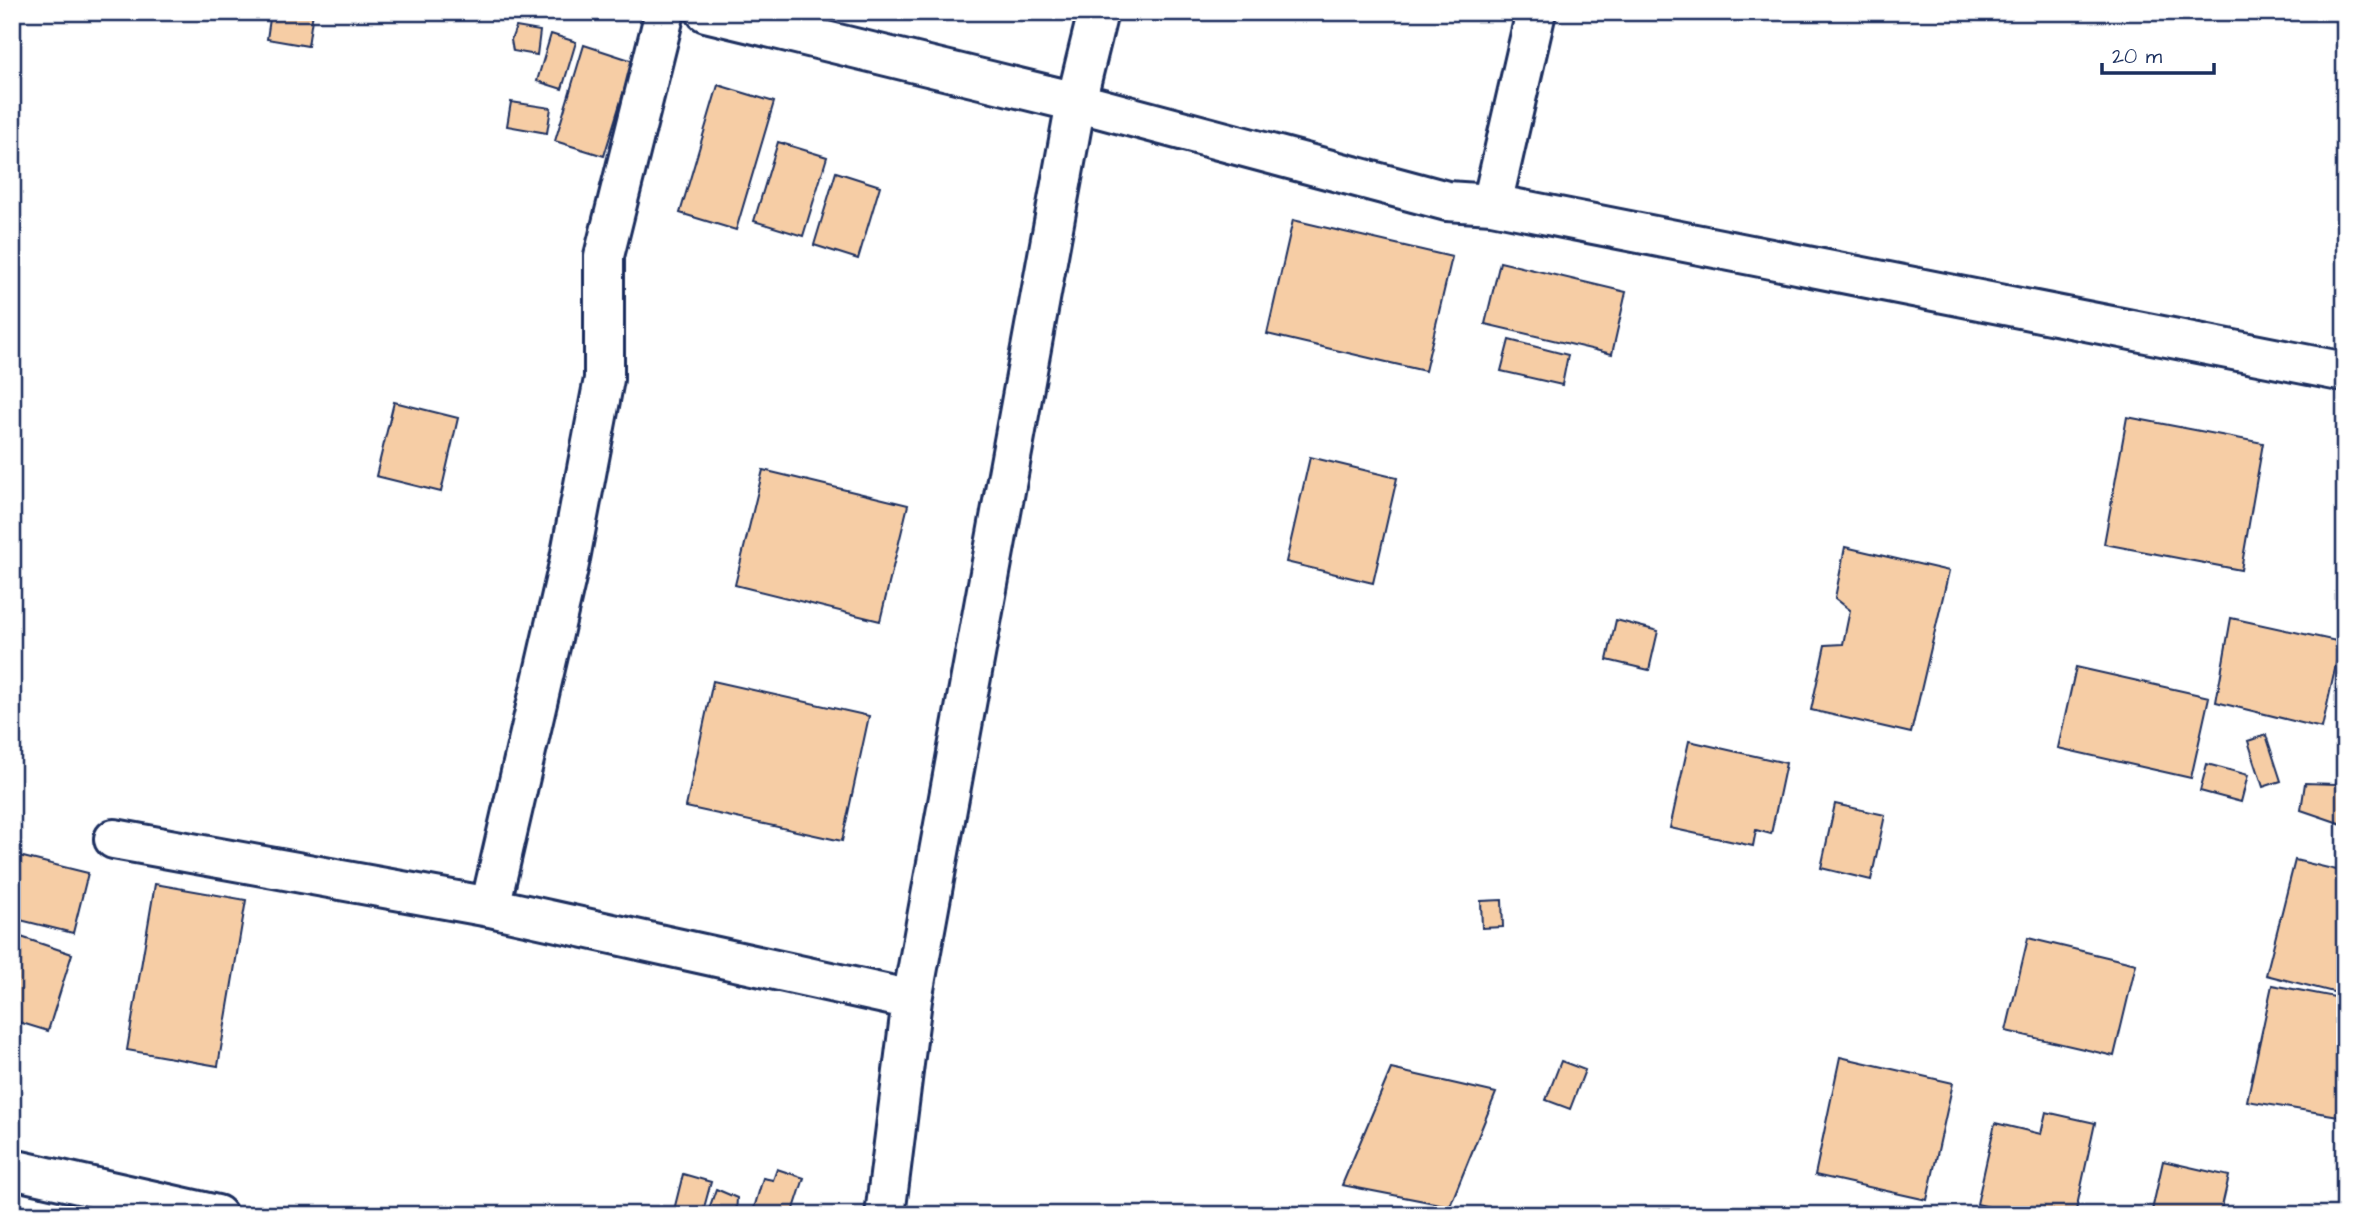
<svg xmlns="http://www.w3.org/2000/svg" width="2357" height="1227" font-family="'Architects Daughter',sans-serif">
<rect width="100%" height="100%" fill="#fff"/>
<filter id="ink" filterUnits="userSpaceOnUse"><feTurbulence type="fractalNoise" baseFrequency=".0143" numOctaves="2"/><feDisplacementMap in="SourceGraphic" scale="14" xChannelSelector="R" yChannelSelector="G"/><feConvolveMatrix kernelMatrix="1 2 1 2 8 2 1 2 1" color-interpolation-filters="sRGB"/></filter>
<g filter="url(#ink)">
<path fill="#f6cda5" stroke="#1b2f5e" stroke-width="2" d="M271,12H313L308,46L267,39Z
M516,27L540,31L537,55L513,51L511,40Z
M551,34L576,42L562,89L537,81Z
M584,45L633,61L604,156L555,141Z
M718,85L774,102L736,230L680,213Z
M511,102L551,108L547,133L507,126Z
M778,142L827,157L803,236L754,221Z
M836,172L880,186L858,259L814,245Z
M1293,220L1452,257L1425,371L1267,334Z
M1500,262L1626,292L1612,354L1485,324Z
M1509,340L1568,355L1562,385L1501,371Z
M394,402L458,418L441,492L376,476Z
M2127,417L2263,443L2241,570L2104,544Z
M1310,457L1397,478L1373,583L1286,562Z
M763,470L908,505L880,621L735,585Z
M1845,547L1949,571L1911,733L1811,710L1825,645L1843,644L1850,610L1835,598Z
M2231,618L2341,642L2322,728L2216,702Z
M1616,620L1658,631L1649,670L1607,660Z
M2345,648V691L2336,689Z
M2076,667L2209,697L2191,778L2058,748Z
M713,681L869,716L842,841L686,807Z
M2266,735L2281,781L2263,787L2248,741Z
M1689,741L1786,763L1771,834L1756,830L1753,846L1670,828Z
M2345,751V825L2301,810L2305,783L2336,784Z
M2207,764L2248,775L2241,802L2200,791Z
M1835,804L1885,815L1871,880L1821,868Z
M15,855L88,873L73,933L12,918V865Z
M2295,860L2345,872V995L2266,975Z
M155,884L246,900L218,1066L127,1050Z
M1502,900L1503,927L1482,928L1481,901Z
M12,934L72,954L48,1031L12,1020Z
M2028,938L2136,964L2114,1056L2006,1031Z
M2272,985L2335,997L2345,1049V1117L2247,1101Z
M1840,1057L1953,1083L1927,1200L1815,1175Z
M1561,1061L1585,1070L1570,1109L1546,1100Z
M1391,1069L1496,1093L1450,1206L1342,1185Z
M2046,1112L2095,1123L2075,1215H2023L1977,1204L1995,1123L2041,1134Z
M2163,1161L2229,1176L2220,1215H2151Z
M777,1169L804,1178L792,1215H752L763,1178L773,1180Z
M683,1174L711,1182L702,1215L673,1214Z
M716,1189L737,1198L736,1215H722L709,1209Z"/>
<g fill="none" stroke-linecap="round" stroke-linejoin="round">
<defs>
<path id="street" d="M706,12L1076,102L1447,201L1492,204L2345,372
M1492,204L1536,12
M114,839L490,907L912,1000
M490,907L569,564L604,379V256L665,12
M885,1215L912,1000L1076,102L1098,12"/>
<path id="primary" d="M12,1169L217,1215"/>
</defs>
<use href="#street" stroke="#1b2f5e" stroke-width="44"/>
<use href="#primary" stroke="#1b2f5e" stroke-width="44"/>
<use href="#street" stroke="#fff" stroke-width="38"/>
<use href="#primary" stroke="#fff" stroke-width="38"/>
</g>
</g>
<rect width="2357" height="1227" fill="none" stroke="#fff" stroke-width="42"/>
<rect x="21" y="21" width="2315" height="1185" fill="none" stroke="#1b2f5e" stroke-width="2.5" filter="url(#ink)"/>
<path d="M2102 63v10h112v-10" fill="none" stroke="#1b2f5e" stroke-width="3.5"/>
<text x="2112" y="63" font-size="21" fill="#1b2f5e" stroke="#ffffff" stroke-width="5" paint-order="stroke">20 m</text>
</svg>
